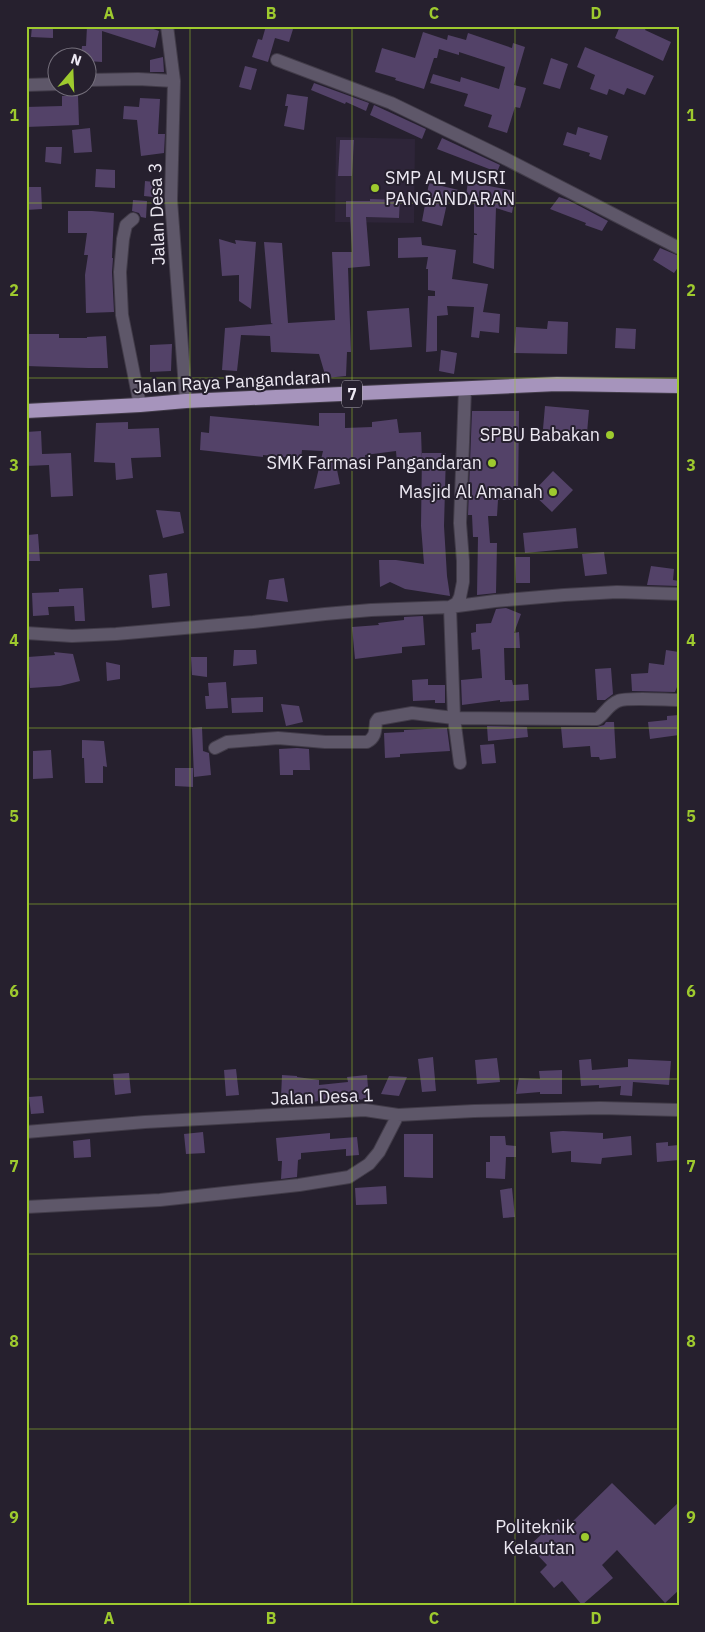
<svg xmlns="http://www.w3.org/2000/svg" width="705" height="1632" font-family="'IBM Plex Sans',sans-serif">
<rect width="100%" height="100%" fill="#26202e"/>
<path fill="#2e2539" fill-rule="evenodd" d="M336,137L415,139L414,223L335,222ZM340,140H354L352,176L338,175ZM370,200H400L399,218L369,217ZM346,201L367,202L366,217H346Z"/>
<path fill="#534268" d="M32,26H53V38L31,37Z
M87,26H145L159,31L155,48L102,31V62L88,61V58H81L82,46H86Z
M266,26H294L289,42L275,38L268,62L252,57L258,39L262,40Z
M620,26H647L645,30L671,42L663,61L615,38Z
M423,32L447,40L448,35L466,40L468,33L512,48L513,43L525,47L514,85L526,88L520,108L515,107L507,133L488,127L492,115L464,106L468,94L430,83L433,74L460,82L461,77L499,89L505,67L459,52V55L439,49L437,58H434L424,89L395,80L396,78L375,72L382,48L415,58Z
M585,47L654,76L645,95L627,88L624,95L609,89L607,95L590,89L595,75L577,67Z
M163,57L164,72H150V60Z
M551,58L568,64L560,89L543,84Z
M245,66L257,69L251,90L239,87Z
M314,83L369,103L366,111L346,102L345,104L311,90Z
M287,94L308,97L304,130L284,126L288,106H285Z
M62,96H78L79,125L26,127V107L62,106Z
M140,98L160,99L158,134H165L164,153L141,156L137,120L123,119L124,106L139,107Z
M374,105L426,129L422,139L370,115Z
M578,127L608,136L601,160L589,156L590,153L563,145L567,132L576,135Z
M90,128L92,152L74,153L72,130Z
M442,138L500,165L497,172L437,149Z
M340,140H354L352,176H338Z
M46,147H62L61,164L45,162Z
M96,169L115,170V188L95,187Z
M145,181L163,183V198L144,196Z
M468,182L516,191L512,213L496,208L494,269L473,263L474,235H477V234L474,233V195H466Z
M429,183L463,191L461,203L448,199L442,226L422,221Z
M26,187H41L42,209L26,210Z
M559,197L568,200L608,221L602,231L585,225L586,223L550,209Z
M370,199L400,200L399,218L366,217L370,266L348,268L351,352H347L346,376L326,378L319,354L271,352L270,336L241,335L237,371L222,370L225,328L273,324L271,323L264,242L282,243L288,323L335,320L332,252H352L350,217H346V201H370Z
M133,200L147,201L146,218L141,217L139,213L132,211Z
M68,211H92L114,213L112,258H113L112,272L114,312L86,313L85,275L88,255H84L87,233H68Z
M421,237L422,245L456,250L452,279L488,284L483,312L500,314L499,333L480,331L479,338L471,337L474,307L447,306L448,315L437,316V351L426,352L428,296H435V291L428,290V269H426L428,257L398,258V238Z
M219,239L236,244L235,240L256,242L251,309L239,301V275L222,276Z
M660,248L679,256V266L674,273L653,260Z
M409,308L412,347L370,350L367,311Z
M548,321L568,322L567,354L514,353L516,327L547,329Z
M616,328L636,329L635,349L615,348Z
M26,334H59V338H87V337L106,336L108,368H88L26,366Z
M172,344L171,371L150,372V345Z
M441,350L457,353L454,374L439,371Z
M545,406L589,410L587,433L543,429Z
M472,411H519L518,500H498L497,516H488L490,543H497L496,593L477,595L478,537H473L472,515H468Z
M319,413H345V428L372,427V422L397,419L399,433L421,432L422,461L397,463L396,451L365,455L366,464L336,465L340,484L314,489L323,451L302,450L301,459L263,455V457L200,450L201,432L209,433L210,416L319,426Z
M128,422V429L159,428L161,457L131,458L133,478L116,480L115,463L94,462L96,423Z
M41,431L42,454L71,453L73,496L51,497L49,465L26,466V432Z
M422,453H446L444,526L447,576L450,596L405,589L390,582L380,587L379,560H396L424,564L421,526Z
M553,471L573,490L552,512L532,493Z
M156,510L180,512L184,533L163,538Z
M576,528L578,548L525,553L523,533Z
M38,534L40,561H26L28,535Z
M604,552L607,574L585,576L582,554Z
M515,557H530V583H516Z
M651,566L674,569L673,580L679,581V586L647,585Z
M167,573L170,606L152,608L149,575Z
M284,578L288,602L266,599L269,580Z
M83,588L85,621H75L74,606L48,607L49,615L33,616L32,593L59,592V589Z
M506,608L521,614L514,633L519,632L520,648H504L505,680H512L513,685L528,684L529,700L500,702V700L462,705L461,680L482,678L480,649L472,650L471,633L476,632V624L491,623L496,609Z
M423,616L425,645L402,647V653L355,659L352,627L379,625L378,623L404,620V617Z
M234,650H256L257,664L233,666Z
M666,650L679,652V682L675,692L632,691L631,674L648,673L649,663L664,665Z
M54,652L73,654L80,681L60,686L30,688L28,657L55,655Z
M191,657H207V677L192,675Z
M106,662L120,665V679L107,681Z
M611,668L613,694L605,700H597L595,669Z
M428,679V685H445V703H435V700L413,701L412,680Z
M226,682L228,708L206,709L205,696H209L208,683Z
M263,697V712L232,713L231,698Z
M281,704L299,706L303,722L286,726Z
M679,715V735L650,739L648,722L667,720V716Z
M606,722H614L616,758L600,760L599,757H591L590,746L563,748L561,727H597L604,725Z
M487,726L527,727L528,737L488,741Z
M202,727L203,751L209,753L211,775L194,777L192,728Z
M447,728L450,751L400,754V757L385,758L384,733L404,732V730Z
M82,740L104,741L107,767L103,766V783H85L84,758H82Z
M494,744L496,763L482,764L480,745Z
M297,748L309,749L310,770H293V775H280L279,749Z
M51,750L53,778L33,779V751Z
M175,768H193V787L175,786Z
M433,1057L436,1091L422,1092L418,1059Z
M497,1058L500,1082L477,1084L475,1060Z
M591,1059L592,1070L628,1067V1059L671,1061L669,1085L633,1082L632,1096L620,1095L621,1086L599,1088V1085L581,1086L579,1060Z
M236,1069L239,1095L226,1096L224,1070Z
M562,1070V1094H540V1092L516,1094L519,1078L540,1079L539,1071Z
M129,1073L131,1093L115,1095L113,1074Z
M282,1075L297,1076V1077L319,1080V1085L348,1082L347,1077L367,1075L369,1099L332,1102V1098L304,1104V1098L281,1097Z
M389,1076L407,1077L399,1096L381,1094Z
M42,1096L44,1113L31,1114L29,1097Z
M563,1131L603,1133V1139L631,1136L632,1155L602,1158L601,1164L571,1162V1151L552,1153L550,1132Z
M203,1132L205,1153L186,1154L184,1134Z
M330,1133V1139L357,1137L359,1155L346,1156V1149L301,1153V1159L298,1160L297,1177L281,1179L282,1161H278L276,1138Z
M404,1134H433V1178L404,1177Z
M490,1136H505L506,1145L516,1146V1157H506L505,1179L486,1178V1162H490Z
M90,1139L91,1157L74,1158L73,1141Z
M668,1142V1146L679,1145V1160L657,1162L656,1143Z
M386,1186L387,1204L356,1205L355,1188Z
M512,1188L515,1217L503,1218L500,1190Z
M612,1483L655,1525L679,1502V1590L665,1603L617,1550L602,1565L613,1578L582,1605L562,1581L554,1588L540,1572L547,1565L529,1546L558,1519L567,1527Z"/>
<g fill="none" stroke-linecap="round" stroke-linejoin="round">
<defs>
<path id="minor" d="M167,26L174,81L171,200L186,401
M277,60L391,103L504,158L679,248
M88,80L138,79L174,81
M26,85L58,84
M133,219L126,225L123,239L120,272L122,315L140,405
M26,633L72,636L116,634L253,622L325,614L371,610L450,607L495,601L564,595L617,592L679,594
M215,748L227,742L278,738L325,742H367C376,737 375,731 376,722L378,719L412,713L454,718L597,719C605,714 608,705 618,701C627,697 666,700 679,700
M460,763L454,718L450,607L457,603L460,597L463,582V561L460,523L465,389
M26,1132L145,1122L365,1110L398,1115L474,1111L600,1108L679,1110
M26,1207L160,1200L299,1185L349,1177L369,1164L379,1152L398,1115"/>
<path id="trunk" d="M26,411L140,405L186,401L557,384L679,386"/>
</defs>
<use href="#minor" stroke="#423c49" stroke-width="14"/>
<use href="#trunk" stroke="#423c49" stroke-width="16"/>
<use href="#minor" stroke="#5e5769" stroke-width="12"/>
<use href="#trunk" stroke="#a694bc" stroke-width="14"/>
</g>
<path fill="none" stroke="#9eca2e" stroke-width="1" stroke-opacity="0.55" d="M190,26V1606M352,26V1606M515,26V1606M26,203H679M26,378H679M26,553H679M26,728H679M26,904H679M26,1079H679M26,1254H679M26,1429H679"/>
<g fill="#9eca2e" stroke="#26202e" stroke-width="2">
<circle cx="375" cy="188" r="5"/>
<circle cx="610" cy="435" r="5"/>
<circle cx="492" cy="463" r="5"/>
<circle cx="553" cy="492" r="5"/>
<circle cx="585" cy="1537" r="5"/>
</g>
<g text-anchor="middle" stroke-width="4" stroke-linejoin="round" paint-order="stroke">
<rect fill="#26202e" stroke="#b1acb7" stroke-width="1" x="342" y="380.5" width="20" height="27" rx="4"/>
<g font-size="16" font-weight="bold" fill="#ece8f2">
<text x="352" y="400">7</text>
</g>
<g font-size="18" fill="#ece8f2" stroke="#26202e" text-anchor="end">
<text x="385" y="184" text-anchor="start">SMP AL MUSRI<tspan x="385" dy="21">PANGANDARAN</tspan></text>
<text x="600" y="441">SPBU Babakan</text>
<text x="482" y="469">SMK Farmasi Pangandaran</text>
<text x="543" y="498">Masjid Al Amanah</text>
<text x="575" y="1533">Politeknik<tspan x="575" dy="21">Kelautan</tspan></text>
</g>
<g font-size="18" fill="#ece8f2" stroke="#26202e">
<text transform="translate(157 214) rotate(-92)" y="6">Jalan Desa 3</text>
<text transform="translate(232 382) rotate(-3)" y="6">Jalan Raya Pangandaran</text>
<text transform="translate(322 1097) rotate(-2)" y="6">Jalan Desa 1</text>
</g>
</g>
<rect width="705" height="1632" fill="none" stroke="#26202e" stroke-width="55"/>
<g transform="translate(72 72) rotate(19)"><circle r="24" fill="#26202e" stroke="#75707c"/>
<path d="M0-4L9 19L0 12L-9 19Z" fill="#9eca2e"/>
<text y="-8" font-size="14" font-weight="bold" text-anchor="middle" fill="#ece8f2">N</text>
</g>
<rect x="28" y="28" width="650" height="1576" fill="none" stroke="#9eca2e" stroke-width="2"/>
<g font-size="16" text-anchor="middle" font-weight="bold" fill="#9eca2e">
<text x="109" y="19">A</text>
<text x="271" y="19">B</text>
<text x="434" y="19">C</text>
<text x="596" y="19">D</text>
<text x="14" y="121">1</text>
<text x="691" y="121">1</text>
<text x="14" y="296">2</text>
<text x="691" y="296">2</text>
<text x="14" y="471">3</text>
<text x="691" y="471">3</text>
<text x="14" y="646">4</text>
<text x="691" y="646">4</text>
<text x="14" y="822">5</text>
<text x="691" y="822">5</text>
<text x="14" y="997">6</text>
<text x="691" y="997">6</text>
<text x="14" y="1172">7</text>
<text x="691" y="1172">7</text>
<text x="14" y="1347">8</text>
<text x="691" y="1347">8</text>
<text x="14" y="1523">9</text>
<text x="691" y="1523">9</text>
<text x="109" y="1624">A</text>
<text x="271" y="1624">B</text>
<text x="434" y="1624">C</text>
<text x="596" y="1624">D</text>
</g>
</svg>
